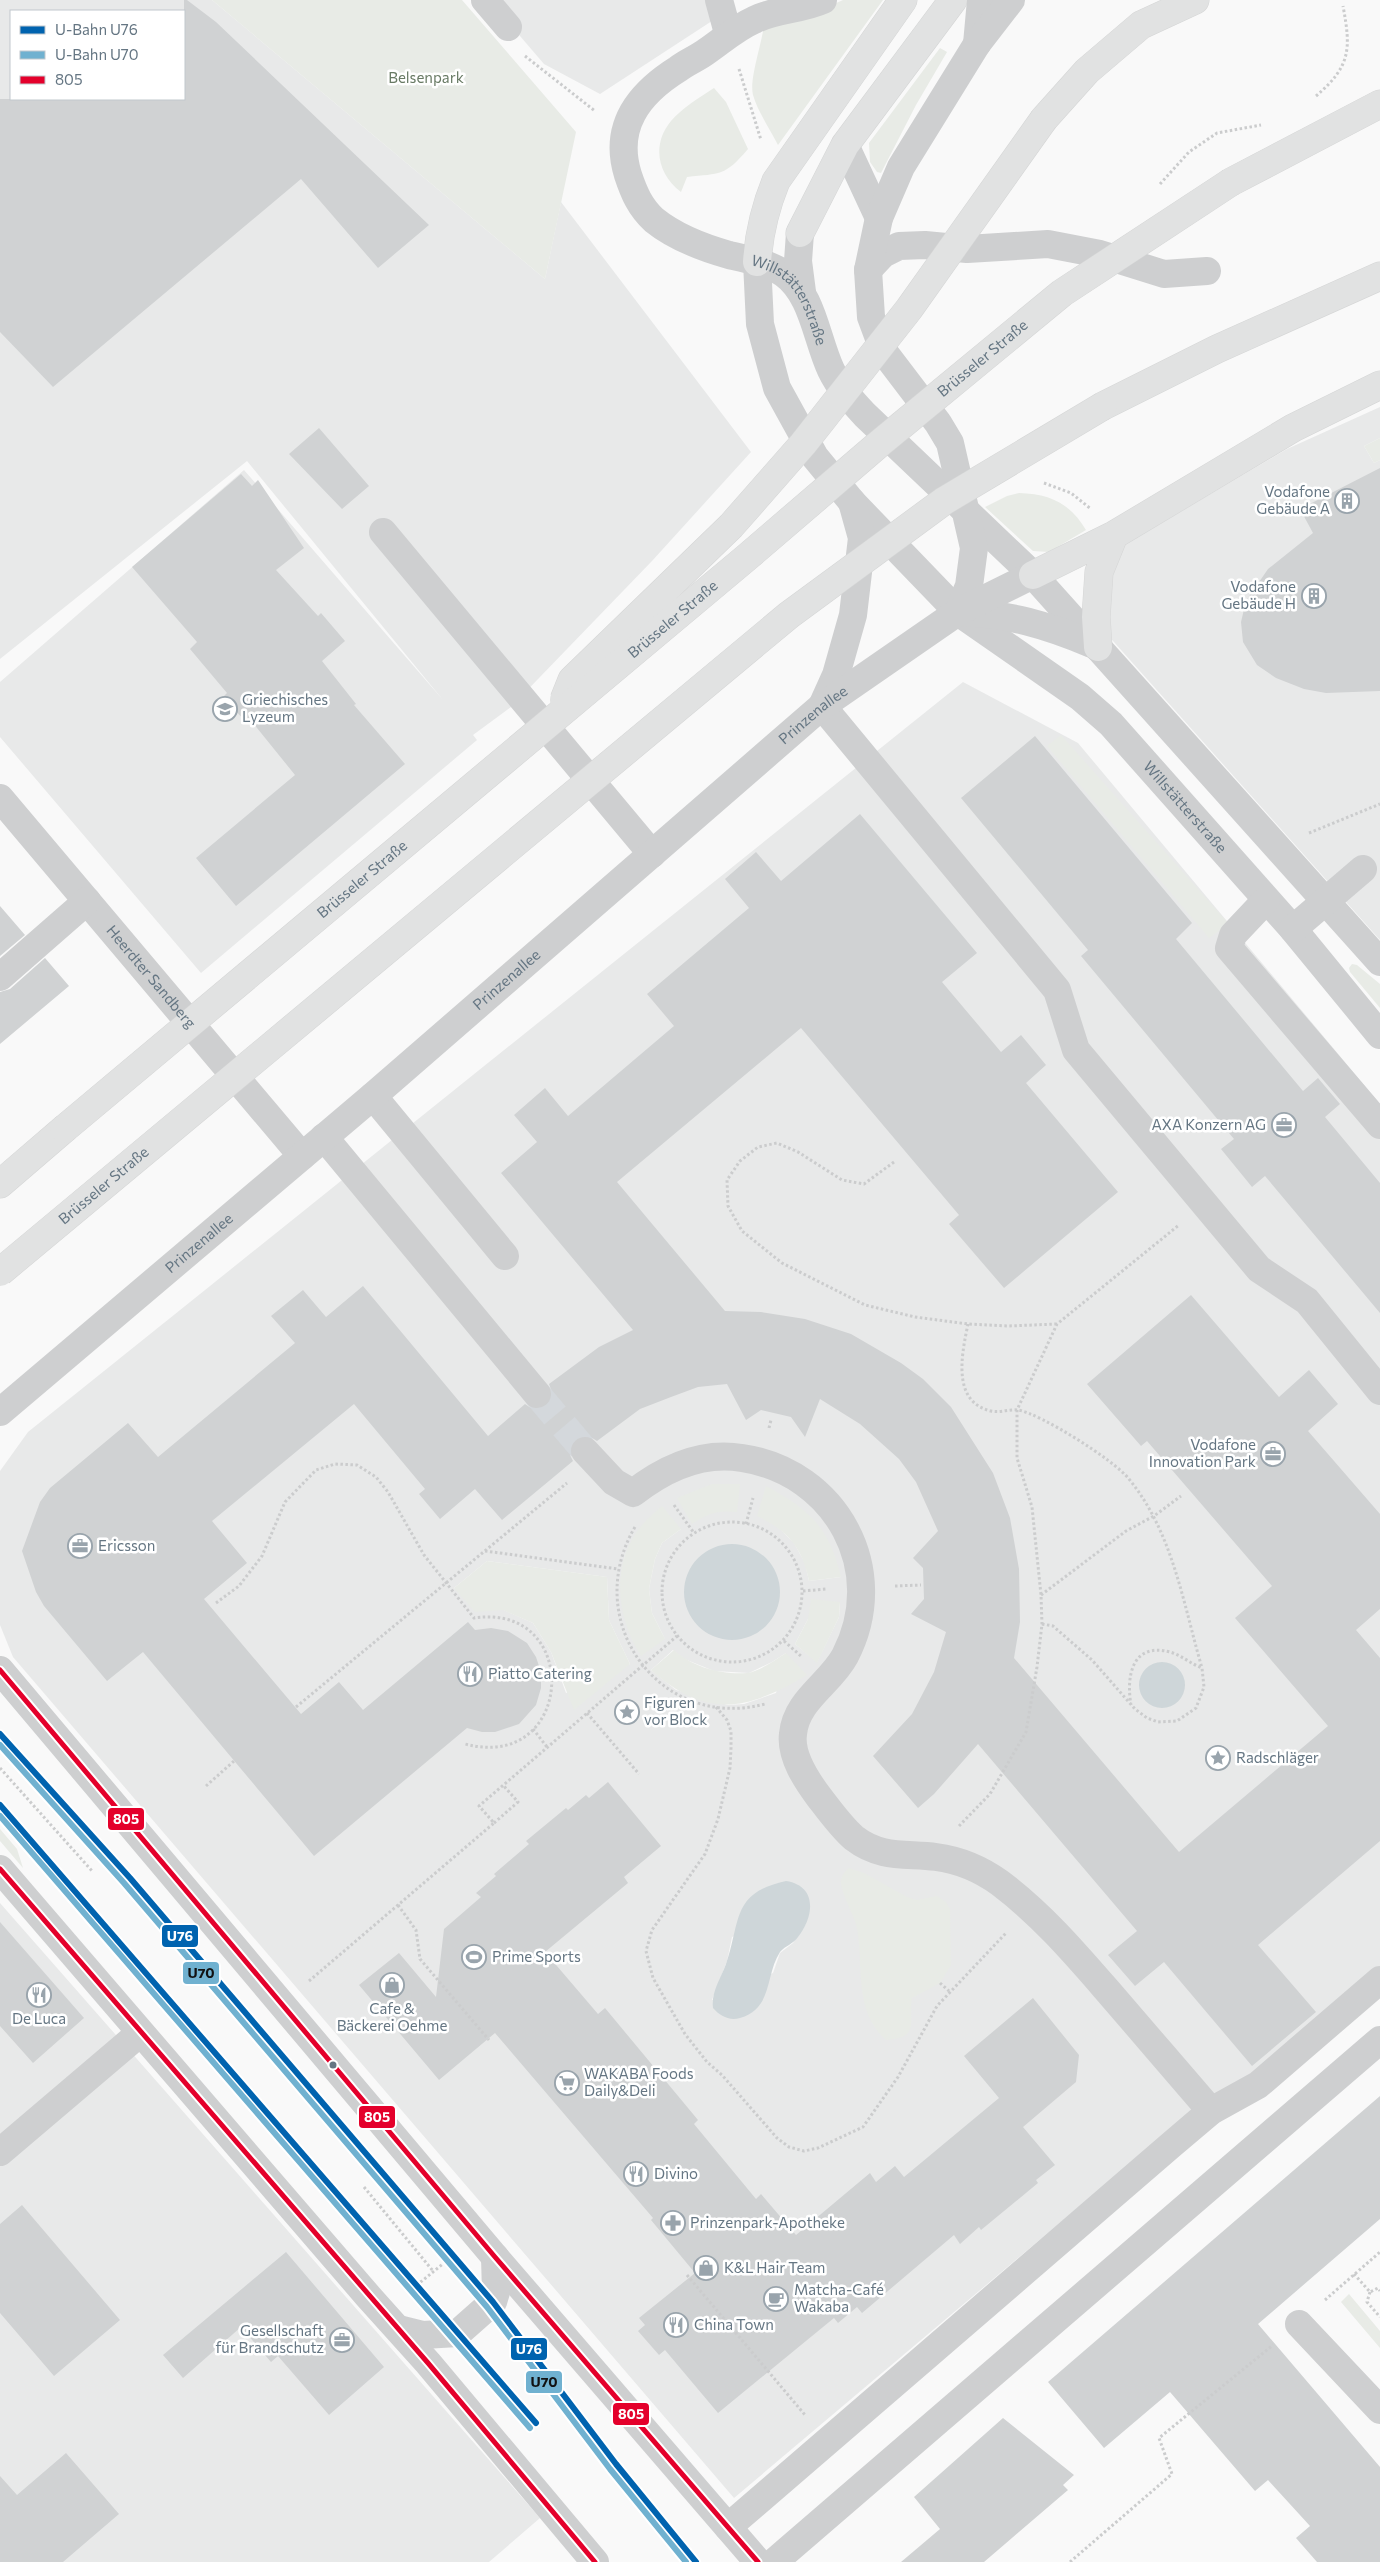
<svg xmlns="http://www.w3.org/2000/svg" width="1380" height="2562" font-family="Commissioner,sans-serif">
<rect width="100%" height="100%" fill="#f9f9f9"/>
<path fill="#e8e9e9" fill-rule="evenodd" d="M0,0H212L545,279L561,202L751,452L652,561L511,707L473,735L477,740L201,973L0,737V682L244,470L443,700L247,461L0,659ZM11,11H184V99H11Z
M489,0H709L715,19L600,94L544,64Z
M1380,407V438L1364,446L1374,463L1380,460V940L1105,632L1090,565L1287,449Z
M963,682L1078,743L1380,1104V1969L1248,2077L1204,2101L734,2498L13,1657L0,1625V1471L28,1432ZM740,1484L722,1510L708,1513ZM776,1525L841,1577L809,1581L805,1563L794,1543ZM681,1529L662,1543L655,1559L649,1589L652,1613L665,1639L622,1571L625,1556L633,1541ZM487,1561L607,1577L609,1620L630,1664L566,1693L551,1652L533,1623L454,1588ZM840,1603L839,1617L817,1662L795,1644L808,1619ZM673,1650L682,1658L714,1671L749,1673L772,1662L786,1653L776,1693L744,1704L728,1705L676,1690L651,1670ZM810,1908L805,1926L793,1943L780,1953L773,1973L712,2000L727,1961L732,1937Z
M0,1903L540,2518L489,2562H0Z"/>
<path fill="#e8ebe6" d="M212,0H462L576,132L545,279Z
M843,0H883L778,145C770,129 758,112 753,95C749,80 762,43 764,25L816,12Z
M940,48L947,52L916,105L881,173L877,172L870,162L869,143Z
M714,88L726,102L748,149C724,177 721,173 687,177L681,192C658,175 651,145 671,121C682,108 700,97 714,88Z
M1380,438V460L1374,463L1364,446Z
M1019,493C1050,494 1070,503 1086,530L1049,552L1033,551L985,507L1007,496Z
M1061,735L1229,924L1209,938L1047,746Z
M1352,964L1357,965L1380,984V1008L1350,972L1349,968Z
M712,1484H740L737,1512C718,1510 708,1513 692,1524L677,1498Z
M766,1486C810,1510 829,1527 841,1577L809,1581C802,1547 788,1531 757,1516Z
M662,1506L681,1529L662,1543L655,1559L649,1589L652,1613L665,1639L641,1656C616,1617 610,1563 642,1525C648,1518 655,1512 662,1506Z
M487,1561L607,1577L609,1620L630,1664L574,1710L551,1652L533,1623L503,1610L475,1612L454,1588Z
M811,1599L840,1602L839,1617L817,1663L795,1644L808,1619Z
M674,1650C692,1667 722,1675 747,1673C760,1671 775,1660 786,1653L807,1675C748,1710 707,1720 651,1670Z
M0,1829L17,1849L23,1868L0,1841Z
M849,1868L864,1873L907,1897L917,1900L937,1896L946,1902L950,1909L951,1965L940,1983L912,1998C908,2021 921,2038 886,2040C852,2010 865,1963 856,1924C853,1914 840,1890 841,1881C842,1875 845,1871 849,1868Z
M1349,2294L1380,2331V2348L1341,2302Z"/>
<path fill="#ced6d9" d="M684 1592a48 48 0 1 1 96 0a48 48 0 1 1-96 0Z
M1139 1685a23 23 0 1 1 46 0a23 23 0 1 1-46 0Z
M786,1881C818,1886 814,1917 798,1937C793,1944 785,1946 780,1952C765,1975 773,2009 740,2018C729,2021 720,2016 713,2008C711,1992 721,1978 726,1964C741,1921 731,1893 786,1881Z"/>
<path fill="#d0d2d3" d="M184,0H187L216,22L429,225L378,268L301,179L53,387L0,332V99H184Z
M319,428L369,486L342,509L289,454Z
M1380,468V691L1326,693L1304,689L1276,678L1257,665L1243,642L1241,622L1246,601L1268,569L1313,533L1300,509Z
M241,474L252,486L258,480L304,548L276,570L318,616L321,613L345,641L322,661L356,704L354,705L405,764L236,906L196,858L295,775L249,718L245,721L223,697L227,693L190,649L197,642L132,567Z
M1035,736L1192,923L1176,939L1303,1091L1318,1078L1340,1104L1325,1117L1380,1183V1313L1265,1176L1252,1187L1221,1149L1234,1139L1081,956L1088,950L961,798Z
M860,814L977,953L942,982L1001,1052L1021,1035L1046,1065L1026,1083L1118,1192L1004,1288L949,1224L959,1215L801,1028L617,1182L725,1311L761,1312L805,1319L851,1334L901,1363L923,1379L951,1407L993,1473L1010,1518L1019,1569L1020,1622L1014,1658L1179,1852L1328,1726L1235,1618L1272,1586L1147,1441L1141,1446L1087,1384L1191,1295L1279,1397L1309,1370L1338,1404L1308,1431L1380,1514V1609L1356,1630L1380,1658V1841L1258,1945L1316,2012L1252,2066L1164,1962L1135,1986L1108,1955L1137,1931L978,1744L934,1794L918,1808L873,1756L912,1714L934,1672L946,1632L911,1614L924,1599L923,1568L913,1558L938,1531L916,1482L899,1459L860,1424L820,1399L805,1437L791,1417L761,1410L746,1420L727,1384L698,1387L671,1397L640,1409L597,1441L589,1436H581L575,1439L570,1447V1455L573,1461L502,1520L475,1489L440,1519L419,1494L425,1489L354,1404L212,1521L247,1563L204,1599L301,1714L339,1682L363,1710L468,1622L475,1630L491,1628L508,1631L527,1643L536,1657L541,1672V1688L536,1705L519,1724L495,1732H482L467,1728L314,1856L143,1652L107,1681L44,1606L36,1592L22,1551L40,1502L50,1488L128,1423L158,1457L295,1343L271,1316L303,1290L326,1317L363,1286L488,1436L525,1404L531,1408L539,1409L547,1406L551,1400L552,1392L549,1384L599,1347L633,1330L501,1173L537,1142L514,1115L545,1088L568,1116L674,1026L647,994L749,908L725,879L756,852L781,881Z
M0,906L25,935L0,956Z
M45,958L69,986L0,1044V992L10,989Z
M608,1782L661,1846L624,1877L628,1883L545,1952L598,2014L605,2008L698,2120L694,2124L756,2199L761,2194L796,2235L870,2173L876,2182L895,2166L904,2177L999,2098L964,2056L1033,1998L1079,2055L1076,2082L1023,2127L1055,2165L1036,2180L1038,2183L981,2230L979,2227L960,2244L954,2235L862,2313L857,2307L838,2323L834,2318L718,2413L665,2350L659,2355L638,2331L645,2325L639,2318L695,2273L651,2220L653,2218L495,2033L439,2080L359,1985L399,1953L436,1997L444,1929L481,1897L476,1893L496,1876L494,1874L529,1844L526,1841L566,1808L568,1810L586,1795L589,1798Z
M0,1922L84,2018L33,2063L0,2026Z
M1380,2096V2219L1258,2324L1380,2467V2562H1317L1296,2538L1310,2526L1268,2480L1255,2491L1170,2392L1104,2448L1048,2382Z
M22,2205L120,2320L54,2376L0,2313V2224Z
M286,2252L384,2367L329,2415L278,2356L271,2362L241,2327L183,2378L163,2355Z
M1003,2418L1074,2475L1063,2485L1068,2490L984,2562H901L940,2529L914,2497Z
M66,2453L119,2514L63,2562H0V2476L17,2495Z"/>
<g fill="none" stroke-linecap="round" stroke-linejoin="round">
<path stroke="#d4d8dc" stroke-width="28" stroke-dasharray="28 14" stroke-linecap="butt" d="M537,1394L585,1451"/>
<defs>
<path id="highway" d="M1044,119L1087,71L1141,25L1195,0
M1231,182L1380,104
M800,233L845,145L953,0
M757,262C759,233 765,208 776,181L903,0
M1103,406L1217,349L1380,276
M1033,575L1114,535L1293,428L1380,385
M1098,647L1096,617L1099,572L1114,535
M0,1184L64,1129"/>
</defs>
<use href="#highway" stroke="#d5d6d6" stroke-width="29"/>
<path stroke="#cbcccd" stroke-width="3" stroke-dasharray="2.5 2.5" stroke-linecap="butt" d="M525,56L595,111
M739,69L761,140
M1316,96C1351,66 1351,49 1343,6
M1160,184L1189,152L1217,133L1261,125
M1044,483L1071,493L1091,509
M1309,833L1380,804
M894,1162L864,1184L842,1180L798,1152L777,1143L758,1147L740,1161L727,1180L728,1206L742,1231L782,1263L865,1305L915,1317L968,1324L1008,1326L1057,1324
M968,1324C962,1353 951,1402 991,1411C1000,1413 1009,1409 1018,1410C1041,1414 1114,1460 1129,1479C1173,1533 1183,1603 1202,1668
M769,1428L771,1420
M674,1505L694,1533
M662 1592a70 70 0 1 1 140 0a70 70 0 1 1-140 0Z
M746,1524L753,1498
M635,1527C580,1620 659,1732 765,1704
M485,1551L618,1569
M895,1586L921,1585
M803,1591L826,1589
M1041,1595L1126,1531L1154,1516L1181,1496
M216,1603L239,1586L262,1556L285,1502L316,1470L335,1464L357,1465L376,1477L388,1492L424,1555L474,1618C583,1602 575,1773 465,1744
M1042,1624L1053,1626L1092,1660L1135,1709L1147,1718L1158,1722L1177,1721L1196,1708L1204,1687L1202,1668C1191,1664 1181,1655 1170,1652C1132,1642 1126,1676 1131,1705
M784,1641L802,1657
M296,1707L567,1483
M716,1707L727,1720L731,1731V1748L730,1768L718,1819L705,1854L652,1930L646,1951L653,1978L685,2034L707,2062L722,2075L777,2138L789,2147L804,2151L818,2148L863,2127L898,2077L937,2006L1006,1933
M587,1713L639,1774
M533,1729L547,1747
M0,1768L93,1872
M206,1786L234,1761
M494,1823L518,1802L503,1785
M959,1826L990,1794L1026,1732L1037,1667L1042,1624L1041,1595L1032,1507L1017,1458V1410L1057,1324L1179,1225
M398,1905L416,1930L420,1959L489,2040
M309,1981L494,1823L479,1806L677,1636
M940,1983L949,1991
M364,2187L433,2271
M1354,2274L1370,2292L1378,2288L1380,2291
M687,2275L805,2415
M407,2289L422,2281L450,2258
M1370,2292L1367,2302L1380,2317
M1325,2300L1380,2252
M1070,2562L1172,2474L1159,2438L1273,2345"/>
<g stroke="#cecfd0" stroke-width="28">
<path d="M485,0L508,27"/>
<path d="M719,0L728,33"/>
<path id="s1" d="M823,0C801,10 775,9 754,20C736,28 723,40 707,51C698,58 687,62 678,69C638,94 613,127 628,175C634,193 640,207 654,220C675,237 704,248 729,255C747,259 768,263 783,273C813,294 816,338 831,370C839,387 852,401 865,415L1033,575L1380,962"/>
<path d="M977,44L981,0"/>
<path d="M845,145L879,218"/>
<path d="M800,233L798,261L802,292"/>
<path id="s2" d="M757,262L760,324L777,388L815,457L852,502L958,612L1080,697L1111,724L1293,929L1380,1035"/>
<path d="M868,270L883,254L899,246L925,245L967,249L1048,244L1100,254L1164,274L1207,271"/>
<path d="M852,502L862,538L853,615L836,675L822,706L1057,990L1076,1050L1259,1269L1307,1301L1380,1391"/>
<path d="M383,532L652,854"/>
<path d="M958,612L969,586L974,548L950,443L938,423L884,352L871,317L868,270L879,218L901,167L977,44L1011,0"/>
<path d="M960,612C1009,614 1047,625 1092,644"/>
<path id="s3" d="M0,798L302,1156"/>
<path d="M1266,900L1233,935L1229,948L1380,1125"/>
<path d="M1293,929L1363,869"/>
<path d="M0,977L87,901"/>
<path d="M373,1096L505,1256"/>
<path d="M324,1137L537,1394"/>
<path id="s4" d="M0,1412L373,1096L822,706L958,612L1033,575"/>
<path d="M585,1451L614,1482L633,1493C665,1468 701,1451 742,1458C836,1472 890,1570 845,1656C830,1684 796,1700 793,1734C790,1756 807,1781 819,1797C829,1810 842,1828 854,1838C881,1859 907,1853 936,1857C959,1860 982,1870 1000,1883C1041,1914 1073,1951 1106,1989C1141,2030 1176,2070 1211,2111"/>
<path d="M0,1670L495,2257L758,2562"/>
<path d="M0,1869L367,2295L428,2363L595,2562"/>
<path d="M0,2152L140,2033"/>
<path d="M1299,2324L1380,2410"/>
<path d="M399,2329L423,2335L458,2333L493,2302L496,2292L495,2257"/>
<path d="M728,2527L1171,2145L1211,2111L1258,2085L1380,1980"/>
<path d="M774,2562L1380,2040"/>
</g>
<use href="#highway" stroke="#e1e2e2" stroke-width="28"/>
<defs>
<g id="highway-bridge">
<path d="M564,700L572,680L731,526L803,444L909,309L1044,119"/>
<path id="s5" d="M64,1129L746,558L880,443L1062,293L1231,182"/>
<path id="s6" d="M0,1272L789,615L944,501L1103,406"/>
</g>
</defs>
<use href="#highway-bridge" stroke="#d5d6d6" stroke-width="29" stroke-linecap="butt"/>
<use href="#highway-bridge" stroke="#e1e2e2" stroke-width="28"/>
<defs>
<path id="bus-1" d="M0,1670L495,2257L758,2562
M0,1869L428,2363L595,2562"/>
</defs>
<use href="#bus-1" stroke="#fff" stroke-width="9"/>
<use href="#bus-1" stroke="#e4002b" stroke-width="5"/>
<defs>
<path id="metro-1" d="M0,1734L130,1878L493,2302L616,2464L696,2562
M0,1805L536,2423"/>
<path id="metro-2" d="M0,1745L124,1883L487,2307L610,2469L686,2562
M0,1816L530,2428"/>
</defs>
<use href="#metro-1" stroke="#fff" stroke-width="10"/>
<use href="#metro-2" stroke="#fff" stroke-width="10"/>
<use href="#metro-1" stroke="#0063af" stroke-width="6"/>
<use href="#metro-2" stroke="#70b1d0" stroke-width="6"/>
</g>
<defs>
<symbol id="building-ring" viewBox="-11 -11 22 22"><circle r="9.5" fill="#fff" stroke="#99a4ac" stroke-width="1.5"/><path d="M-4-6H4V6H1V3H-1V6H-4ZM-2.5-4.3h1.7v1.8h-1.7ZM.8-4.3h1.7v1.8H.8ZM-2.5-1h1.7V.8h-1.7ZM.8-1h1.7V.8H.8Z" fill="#99a4ac"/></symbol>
<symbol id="school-ring" viewBox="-11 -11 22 22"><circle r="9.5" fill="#fff" stroke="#99a4ac" stroke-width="1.5"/><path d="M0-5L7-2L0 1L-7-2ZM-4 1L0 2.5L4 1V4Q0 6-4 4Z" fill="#99a4ac"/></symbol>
<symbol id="office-ring" viewBox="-11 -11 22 22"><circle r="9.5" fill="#fff" stroke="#99a4ac" stroke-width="1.5"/><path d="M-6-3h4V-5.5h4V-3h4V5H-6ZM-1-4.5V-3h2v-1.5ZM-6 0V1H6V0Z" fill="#99a4ac"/></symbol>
<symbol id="restaurant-ring" viewBox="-11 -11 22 22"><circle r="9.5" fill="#fff" stroke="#99a4ac" stroke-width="1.5"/><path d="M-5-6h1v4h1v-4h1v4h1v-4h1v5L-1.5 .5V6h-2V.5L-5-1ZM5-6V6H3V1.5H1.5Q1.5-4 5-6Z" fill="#99a4ac"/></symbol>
<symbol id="sight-ring" viewBox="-11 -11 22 22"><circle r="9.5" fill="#fff" stroke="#99a4ac" stroke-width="1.5"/><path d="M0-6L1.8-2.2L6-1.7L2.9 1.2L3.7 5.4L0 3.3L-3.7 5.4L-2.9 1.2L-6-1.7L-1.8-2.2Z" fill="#99a4ac"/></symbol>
<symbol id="stadium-ring" viewBox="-11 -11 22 22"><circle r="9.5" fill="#fff" stroke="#99a4ac" stroke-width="1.5"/><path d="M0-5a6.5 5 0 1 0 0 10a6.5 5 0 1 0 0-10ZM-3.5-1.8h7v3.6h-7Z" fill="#99a4ac"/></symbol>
<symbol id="shop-ring" viewBox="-11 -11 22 22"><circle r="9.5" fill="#fff" stroke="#99a4ac" stroke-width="1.5"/><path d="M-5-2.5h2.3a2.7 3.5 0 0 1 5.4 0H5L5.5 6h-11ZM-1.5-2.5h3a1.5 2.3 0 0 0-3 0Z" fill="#99a4ac"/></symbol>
<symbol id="supermarket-ring" viewBox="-11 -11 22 22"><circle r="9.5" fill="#fff" stroke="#99a4ac" stroke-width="1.5"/><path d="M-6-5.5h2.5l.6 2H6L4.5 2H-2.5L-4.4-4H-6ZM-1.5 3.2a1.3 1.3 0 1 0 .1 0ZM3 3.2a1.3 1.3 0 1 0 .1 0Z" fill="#99a4ac"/></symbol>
<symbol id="pharmacy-ring" viewBox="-11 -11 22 22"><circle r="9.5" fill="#fff" stroke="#99a4ac" stroke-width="1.5"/><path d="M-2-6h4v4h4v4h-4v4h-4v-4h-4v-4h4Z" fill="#99a4ac"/></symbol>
<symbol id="cafe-ring" viewBox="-11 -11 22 22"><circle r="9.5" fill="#fff" stroke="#99a4ac" stroke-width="1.5"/><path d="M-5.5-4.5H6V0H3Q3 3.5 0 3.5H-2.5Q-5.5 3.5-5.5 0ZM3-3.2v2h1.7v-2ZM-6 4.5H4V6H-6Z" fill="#99a4ac"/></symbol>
</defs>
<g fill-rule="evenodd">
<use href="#building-ring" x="1333" y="487" width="28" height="28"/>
<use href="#building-ring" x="1300" y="582" width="28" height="28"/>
<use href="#school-ring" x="211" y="695" width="28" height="28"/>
<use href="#office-ring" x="1270" y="1111" width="28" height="28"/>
<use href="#office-ring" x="1259" y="1440" width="28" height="28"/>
<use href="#office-ring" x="66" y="1532" width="28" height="28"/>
<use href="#restaurant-ring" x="456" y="1660" width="28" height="28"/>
<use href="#sight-ring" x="613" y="1698" width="28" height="28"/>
<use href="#sight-ring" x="1204" y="1744" width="28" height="28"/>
<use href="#stadium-ring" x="460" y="1943" width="28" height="28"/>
<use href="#shop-ring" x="378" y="1971" width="28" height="28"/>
<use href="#restaurant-ring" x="25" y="1981" width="28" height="28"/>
<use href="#supermarket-ring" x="553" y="2069" width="28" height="28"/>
<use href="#restaurant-ring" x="622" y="2160" width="28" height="28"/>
<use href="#pharmacy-ring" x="659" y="2209" width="28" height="28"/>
<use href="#shop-ring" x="692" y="2254" width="28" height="28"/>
<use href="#cafe-ring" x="762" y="2285" width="28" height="28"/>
<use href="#restaurant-ring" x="662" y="2311" width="28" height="28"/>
<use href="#office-ring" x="328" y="2326" width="28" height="28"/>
</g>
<circle fill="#657683" stroke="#fff" stroke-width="2" cx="333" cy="2065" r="4.5"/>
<g text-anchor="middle" stroke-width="5" stroke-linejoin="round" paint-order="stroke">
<g font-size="15" fill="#687a64" stroke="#fff">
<text x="426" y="83">Belsenpark</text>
</g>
<g font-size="15" fill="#657683" stroke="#fff">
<text dy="5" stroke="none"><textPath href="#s1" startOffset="508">Willstätterstraße</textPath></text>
<text dy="5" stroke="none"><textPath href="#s5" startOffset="1199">Brüsseler Straße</textPath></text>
<text dy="5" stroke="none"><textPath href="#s5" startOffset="794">Brüsseler Straße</textPath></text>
<text dy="5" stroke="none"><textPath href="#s4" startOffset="1071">Prinzenallee</textPath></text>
<text dy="5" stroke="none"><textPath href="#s2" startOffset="719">Willstätterstraße</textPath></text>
<text dy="5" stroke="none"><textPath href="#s5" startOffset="389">Brüsseler Straße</textPath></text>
<text dy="5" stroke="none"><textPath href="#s3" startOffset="234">Heerdter Sandberg</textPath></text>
<text dy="5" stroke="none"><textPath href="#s4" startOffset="666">Prinzenallee</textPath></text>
<text dy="5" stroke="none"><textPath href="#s6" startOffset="135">Brüsseler Straße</textPath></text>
<text dy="5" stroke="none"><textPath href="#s4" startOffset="261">Prinzenallee</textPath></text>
</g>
<g font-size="15" fill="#657683" stroke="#fff" text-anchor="start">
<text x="1330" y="497" text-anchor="end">Vodafone<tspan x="1330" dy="17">Gebäude A</tspan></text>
<text x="1296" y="592" text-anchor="end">Vodafone<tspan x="1296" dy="17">Gebäude H</tspan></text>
<text x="242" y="705">Griechisches<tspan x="242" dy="17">Lyzeum</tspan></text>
<text x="1266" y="1130" text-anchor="end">AXA Konzern AG</text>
<text x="1256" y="1450" text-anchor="end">Vodafone<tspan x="1256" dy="17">Innovation Park</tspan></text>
<text x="98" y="1551">Ericsson</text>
<text x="488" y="1679">Piatto Catering</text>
<text x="644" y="1708">Figuren<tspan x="644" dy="17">vor Block</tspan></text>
<text x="1236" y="1763">Radschläger</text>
<text x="492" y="1962">Prime Sports</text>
<text x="392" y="2014" text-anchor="middle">Cafe &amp;<tspan x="392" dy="17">Bäckerei Oehme</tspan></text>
<text x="39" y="2024" text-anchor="middle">De Luca</text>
<text x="584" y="2079">WAKABA Foods<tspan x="584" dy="17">Daily&amp;Deli</tspan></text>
<text x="654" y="2179">Divino</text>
<text x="690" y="2228">Prinzenpark-Apotheke</text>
<text x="724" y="2273">K&amp;L Hair Team</text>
<text x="794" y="2295">Matcha-Café<tspan x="794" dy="17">Wakaba</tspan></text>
<text x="694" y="2330">China Town</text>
<text x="324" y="2336" text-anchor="end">Gesellschaft<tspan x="324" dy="17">für Brandschutz</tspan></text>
</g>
</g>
<g stroke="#fff" stroke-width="2">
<rect x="107" y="1807" width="38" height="24" rx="5" fill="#e4002b"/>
<rect x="161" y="1924" width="38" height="24" rx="5" fill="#0063af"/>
<rect x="182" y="1961" width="38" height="24" rx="5" fill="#70b1d0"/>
<rect x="358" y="2105" width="38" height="24" rx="5" fill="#e4002b"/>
<rect x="510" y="2337" width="38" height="24" rx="5" fill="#0063af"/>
<rect x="525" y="2370" width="38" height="24" rx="5" fill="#70b1d0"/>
<rect x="612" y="2402" width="38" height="24" rx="5" fill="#e4002b"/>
</g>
<g font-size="14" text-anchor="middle" font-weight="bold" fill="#fff">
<text x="126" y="1824">805</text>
<text x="180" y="1941">U76</text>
<text x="377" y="2122">805</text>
<text x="529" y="2354">U76</text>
<text x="631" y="2419">805</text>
</g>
<g font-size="14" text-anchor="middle" font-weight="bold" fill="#111">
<text x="201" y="1978">U70</text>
<text x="544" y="2387">U70</text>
</g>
<rect x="10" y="10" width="175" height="90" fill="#ffffff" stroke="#c1c8cd"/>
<rect x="20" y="26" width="25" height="8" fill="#0063af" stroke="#c1c8cd"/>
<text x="55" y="35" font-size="15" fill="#657683">U-Bahn U76</text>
<rect x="20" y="51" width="25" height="8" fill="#70b1d0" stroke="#c1c8cd"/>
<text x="55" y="60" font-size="15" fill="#657683">U-Bahn U70</text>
<rect x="20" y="76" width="25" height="8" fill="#e4002b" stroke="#c1c8cd"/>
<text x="55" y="85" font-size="15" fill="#657683">805</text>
</svg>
